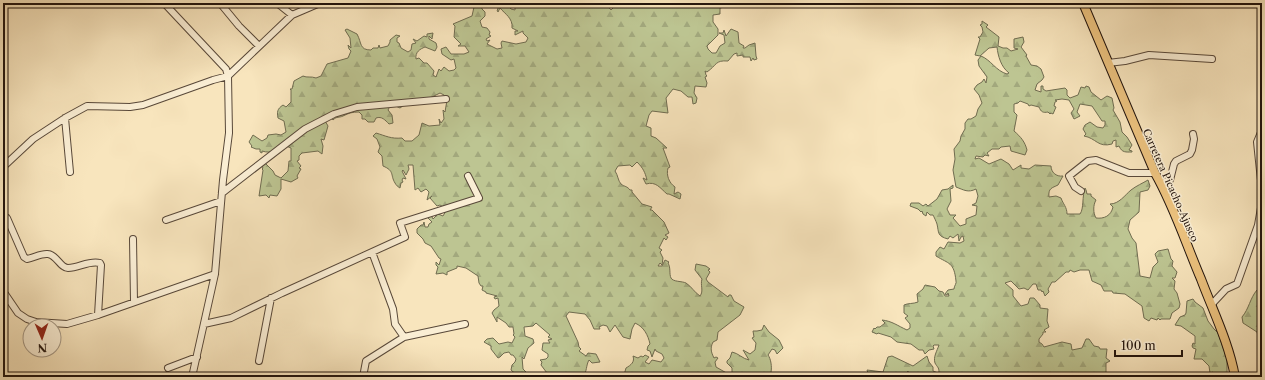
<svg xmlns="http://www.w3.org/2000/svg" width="1265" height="380" font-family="'Libre Caslon Text',serif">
<defs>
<pattern id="forest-firs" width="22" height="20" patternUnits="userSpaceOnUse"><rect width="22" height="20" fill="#bdc592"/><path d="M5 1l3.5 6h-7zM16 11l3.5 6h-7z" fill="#a2a87d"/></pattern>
</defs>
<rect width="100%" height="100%" fill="#f8e5bd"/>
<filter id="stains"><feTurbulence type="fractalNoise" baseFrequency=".005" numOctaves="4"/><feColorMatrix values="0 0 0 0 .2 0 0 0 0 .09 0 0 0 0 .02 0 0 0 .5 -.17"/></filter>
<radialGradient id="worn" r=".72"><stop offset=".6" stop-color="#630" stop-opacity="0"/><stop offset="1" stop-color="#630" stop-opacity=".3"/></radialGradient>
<path fill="url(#forest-firs)" stroke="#706c50" d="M472,3H481L482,9L485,12V16L480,21L482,27L487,28L490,32L489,35L491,36L486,39L487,41L490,40L487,44L497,49L502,48L501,43L502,41L516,44L526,42L528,38L523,33V31L515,35V31H518L512,28C513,18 505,14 500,8L498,12L497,10L498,9L497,4C504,3 507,4 511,9L515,10V7H518V4L517,3H605L611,10L615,6L616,3H726L724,7L720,8V14L713,15V22L718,29V35L707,46L708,49L712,53H716L720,46L725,43L724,35L719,33H723L724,30L726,36L731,29L738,32L739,43L744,46L743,48H745L749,45L755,43L756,56L757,59L754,60L753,58L751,61L750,57H743V55L737,56V53L734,54L728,61C715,60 717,65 707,72L705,71L706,75L707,76L705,77L707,83L706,87L695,86L694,93L697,98L696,103L693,104L692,97H688L681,91L673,89L666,98L668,113L652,111L649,115L646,126L651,128V136L656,138L667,148H663L670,167L668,168C666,175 669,183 675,187L674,194L678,192L681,194L680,199L669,194H667C660,188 656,181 646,184L643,178L647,180C645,172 643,168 637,162L632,167L630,165L618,166L615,171C618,175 618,181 621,184C625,187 627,186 630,190H632V192L642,204L652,207L650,210H652L664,222L669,233L665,235L668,237L666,240L664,238L659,248L662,250L660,252L663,258L662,265L660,263L658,266H662L665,260L669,262L668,263C671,268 669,274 671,278C673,282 682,281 686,283C692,287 694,292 700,296C704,291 700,285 702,279L695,270L696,264L706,266L710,269L708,270L710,272L706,279L708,282L728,297L729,295H731L734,301L744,307L740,315L718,332L717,340L713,342C710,348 711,352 714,358L716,357L718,358L715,362L716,367L730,375L732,373V368L727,363V361L730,358L732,352C738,353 743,359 749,360L743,350L750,354L755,350L756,343L752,338L754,337L753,331H757L762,330L764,325L769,332L779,340L783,348L777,354L775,350L772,349L768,355C771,359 772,367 771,372L774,377H622L624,375L626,368C631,365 635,362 633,356L638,358L641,356L643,357L645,355L649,357L645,362L649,364L652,360L661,362L664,358L662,354L656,351L655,349L652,357L650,351L647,350L648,346L650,344C648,335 644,327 635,323L632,329L630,339L623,337L615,325L610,332L607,326L603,325L599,327L600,329H594L590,320L585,314L569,312L566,316L578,342L579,347L581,349L579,351L586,356L588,353L596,354L600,362L592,363L589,360C586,365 587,372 583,377H550L541,365L542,362L540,360L546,359L548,357V354L542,350L543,343H550L548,340L552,339L548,337L550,335L536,323L533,326L524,327L525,336L533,339L534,343L528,348L524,359L522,357L523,369L527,373L526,374L528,377H519L511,370L512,365L515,362L516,359L513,355H511L509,352L504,353L500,357L498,358L491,349V346L484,342L487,339L493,338L499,344L508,342L512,343L515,337L513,335L514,334L513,327H509L506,323L497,317V322L492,313L494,310L499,306L498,298L495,299L494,297L497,296L486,293V292L482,290L483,286H481L479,283L478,276L466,268L457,266V268L447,272V275L443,273L436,274L438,267L436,265V262L439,265L441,259L439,258L431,246L425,243L423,239L417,233V229L421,225H423L424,222L425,227H428L429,224L432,222L427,217L431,215L433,219L438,214L443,216L447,209L440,205L437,206L430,198L432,196L427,200L429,192L426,189L421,192L418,188L415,190L413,165H408L409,169L406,175L403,170L402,171L406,179L403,178L402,180L403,182L401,183L400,188C398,187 396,185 395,183C390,175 395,171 383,166L382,156L378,152L380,147L377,139L373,136L376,133C386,136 391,139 402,138L405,141H412L419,135L422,123L429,126L440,125L439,119L441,123L444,119L443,110L445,112L447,100L444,95L440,93L432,97V98L407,103L400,108L391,104L388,110L392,115L393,123L389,124C385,120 382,116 376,118L374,122H368L365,119H362V115L359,112C352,112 349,113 343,116C339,118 337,116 333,120L330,116L324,119L328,126L324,140L321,139L323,146L322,154L318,151L302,153L299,156V160L297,161L301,166L299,168L301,169L297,176L298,178L291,182L281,179V189L277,196L270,195L269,198L266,195L259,196L263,170L262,169L263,168L262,166L260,167L265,163L273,171L275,175L281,178L288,171L289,161H291V148L286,146C278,150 271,154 262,151V153L260,152V149H256L251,147L252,146L249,142L253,135L262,141L267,138L268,135L276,134L281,135L286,132L284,121L278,118C277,112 277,109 283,105L286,107L291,102V90L290,89H292L294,81L303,76C307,78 311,76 316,78L321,76L327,64L348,58L351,51L349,49L348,45L351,48L350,38L345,30L347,29L357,34C362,43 359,50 371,50L373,48H378L379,45L380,48L388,46L390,42V40L396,35L400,36L397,38V42L399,43L401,48L408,52L411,50L412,44L416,43L413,39L417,41L424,36L427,37V34L433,33L432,39L429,36V39L436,43L437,47L435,51L425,47C420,49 415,52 416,59L419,58L424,63H427L434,71L433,75L436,77L439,69L441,71L444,67L449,71L454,70L456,68L454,59L451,60L442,54L441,49L446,47L451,54H464L469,52L465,46H458L461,44L454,37L455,26L453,24L472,16L474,7Z
M982,21L988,25L986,27L999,37L998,46L1003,48H1007L1011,51L1018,49L1014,48V39L1023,37L1024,42L1021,47L1027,55L1026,56L1031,65L1037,66L1041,69L1044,77L1042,80L1037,84L1035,90L1041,92V86H1043V89L1046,91L1065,88L1067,90V95L1070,98L1078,95L1081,87L1085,88L1086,86L1089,87L1091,92L1101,100L1107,96L1112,98L1114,108L1113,110L1120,122L1122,132L1127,137L1132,145L1129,150L1132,151V152C1126,152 1122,153 1119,146L1116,147V140L1113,141L1112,144C1098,148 1096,138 1084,136L1086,134L1083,129L1085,125L1090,122L1097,127L1103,128L1105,125V121H1102L1092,106L1080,104L1077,112L1080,116L1074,119L1071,113L1074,109L1069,100L1062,99L1055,100L1057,101L1055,102L1054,106L1056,107L1053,114L1051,113L1050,114L1048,112C1043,113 1041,112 1039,107L1031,105L1029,106L1028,104L1020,101L1018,103L1014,104V112L1017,115L1014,131C1021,137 1025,142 1027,150L1025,155L1011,151L1010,146L1001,147L999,149H992L987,153L989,156L985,155L983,157L976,156L975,159L979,158L989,164L1001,159L1009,164L1013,170L1021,165V168L1029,169L1035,165L1051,166C1051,172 1056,177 1063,176L1058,185C1052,188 1048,188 1049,197L1056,196L1061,198C1063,204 1067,207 1067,214H1080C1084,209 1082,196 1085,188L1086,190L1087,194H1091V196L1096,200C1093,205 1093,213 1096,218C1104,219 1111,216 1113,207L1110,204C1119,204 1125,195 1131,190C1136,186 1143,183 1148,180L1150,186L1148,190L1140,192L1139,212L1130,220L1128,229L1132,238L1136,243L1140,276L1150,278L1153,267L1158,262L1155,254L1158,251L1168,249L1171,259L1173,261L1172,266L1177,272L1175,278H1172L1175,281L1174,289L1177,293L1180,304L1179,308L1172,313L1170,319H1161L1160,320L1158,318L1157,320L1151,318L1149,321L1144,318L1142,306L1125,294L1113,293L1112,291H1104L1101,285L1092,281L1089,270H1080L1074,272L1070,270L1069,272H1066L1055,282H1052L1048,289L1049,292L1045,296L1043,291L1042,292L1041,290H1038L1036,284H1033L1028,290L1024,288L1019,289L1011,281L1005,283L1013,290V296L1021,306L1028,304L1030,298H1034L1040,305V308L1048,309L1047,321L1049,327L1044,330L1046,332H1043V334L1039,339V342L1042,344L1044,347L1062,342L1071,344L1072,350L1082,348L1086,339H1089L1094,346L1099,347L1100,349H1107L1106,358L1110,361L1106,363V377H911L908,371L902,377H864L865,373H868L867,370L883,372L888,357L892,356L913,366L927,356L929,362L933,367V371L938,373L939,372C939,367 937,367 935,363C933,357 937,351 939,345H934L933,346L934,349L929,350L925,354L923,350H919L911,344L897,342L891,337L878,333L877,334L872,332L874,328L875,329L877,327H880L885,323L882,320C892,321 898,326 907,330L910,328V324L905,318L908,316L904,313V305C908,303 913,304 918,302L917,294L923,289L925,285L935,287L939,291L943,292L945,296H949L948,293L947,295L945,294L948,290L954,289C954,286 957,283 956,281C954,262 949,264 936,256V252L940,247L944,249L948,242L960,243L964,241L963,236L961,237L959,241L958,234L953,238L950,236L948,239C937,236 939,233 937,224C936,221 934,217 933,215H930L927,212L926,216L923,214L922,211L921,212L918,209L910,206L911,203H919L923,206L926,204L928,206L937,199L942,190L948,189L953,185V188L950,189L951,201L947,209L950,215H956L953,218L960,226L966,224V219L976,215L977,206L972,205L976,203L978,196L976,189C968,193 964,190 956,187L953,170L955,159L954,149L960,141L961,136L965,129V123L968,119H971L976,116L978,109L982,103L979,95L974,89L977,85L982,82L984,79L986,83L987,77L979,66L978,60L981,56C991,60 996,71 1007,74L1009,73C1001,67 998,56 997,47L989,48L980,56L975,55L980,39L978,37H980L983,32L982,27L980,25L982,24Z
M1257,290L1262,293V343H1260L1257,332L1243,323L1242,317C1249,309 1250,298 1257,290Z
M1193,299L1195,302L1203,308L1208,321L1214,329L1218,333L1227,359V377H1217L1213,372L1210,373L1209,366L1202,359H1194L1196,349L1193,348L1192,346L1193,343L1195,344V336L1181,326L1175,325L1180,317L1185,315L1186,313L1187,301Z"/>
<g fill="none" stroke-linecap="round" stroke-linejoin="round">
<defs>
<path id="minor" d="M164,3L226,69L228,76L229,133L223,180L215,274L192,377
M220,3L239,26L259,46
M277,3L292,15
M1108,63L1125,61L1149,55L1212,59
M65,118L70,172
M1262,130L1257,142L1262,190
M3,167L33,139L65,118L87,106L130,107L143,105L213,80L228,76L292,15L320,3
M1161,183L1170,180L1174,164L1176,161L1190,154L1192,150L1194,139L1193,134
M1081,191L1075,187L1069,176L1088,161L1096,160L1129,173H1155
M222,193L305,129L334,114L357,107L446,99
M7,218L24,257L27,259C34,258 41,253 48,254C57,255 60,268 68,268C79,268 89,260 100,263L101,265L98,315
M166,220L221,201
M133,239L134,302
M372,252L393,309L395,324L404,337
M3,291L18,313L27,319L36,322L67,324L98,315L215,274
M1212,304L1226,289L1237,284L1258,225L1262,202
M204,324L231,318L282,293L405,237L400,223L479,198L468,176
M259,361L271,298
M168,368L197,357
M363,377L366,361L404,337L465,324"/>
<path id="major" d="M1083,3L1155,173C1174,206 1186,244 1201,279C1213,311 1229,343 1235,377"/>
</defs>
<use href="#minor" stroke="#584839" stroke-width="8"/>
<use href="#major" stroke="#22140d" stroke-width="10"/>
<use href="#minor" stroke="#faeed4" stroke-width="6"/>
<use href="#major" stroke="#ecc27e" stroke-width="8"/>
</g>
<g text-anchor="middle" stroke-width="3" stroke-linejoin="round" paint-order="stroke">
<g font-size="10" fill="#22140d" stroke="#faeed4">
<text transform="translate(1171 185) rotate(66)" y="4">Carretera Picacho-Ajusco</text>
</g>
</g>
<rect width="1265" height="380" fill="none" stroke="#f8e5bd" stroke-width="16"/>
<rect x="4" y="4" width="1257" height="372" fill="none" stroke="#22140d" stroke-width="2"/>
<rect x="8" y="8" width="1249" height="364" fill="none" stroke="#22140d"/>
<g transform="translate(42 338) rotate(178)"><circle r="19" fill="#faeed4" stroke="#a49784"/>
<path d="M0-3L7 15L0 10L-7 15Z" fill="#8f2418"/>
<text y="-6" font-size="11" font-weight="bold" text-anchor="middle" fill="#22140d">N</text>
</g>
<path d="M1115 350v6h67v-6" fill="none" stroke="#22140d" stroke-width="2"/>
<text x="1121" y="350" font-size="12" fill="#22140d" stroke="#faeed4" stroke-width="3" paint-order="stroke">100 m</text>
<rect width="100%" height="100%" filter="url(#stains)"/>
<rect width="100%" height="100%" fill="url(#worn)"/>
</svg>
